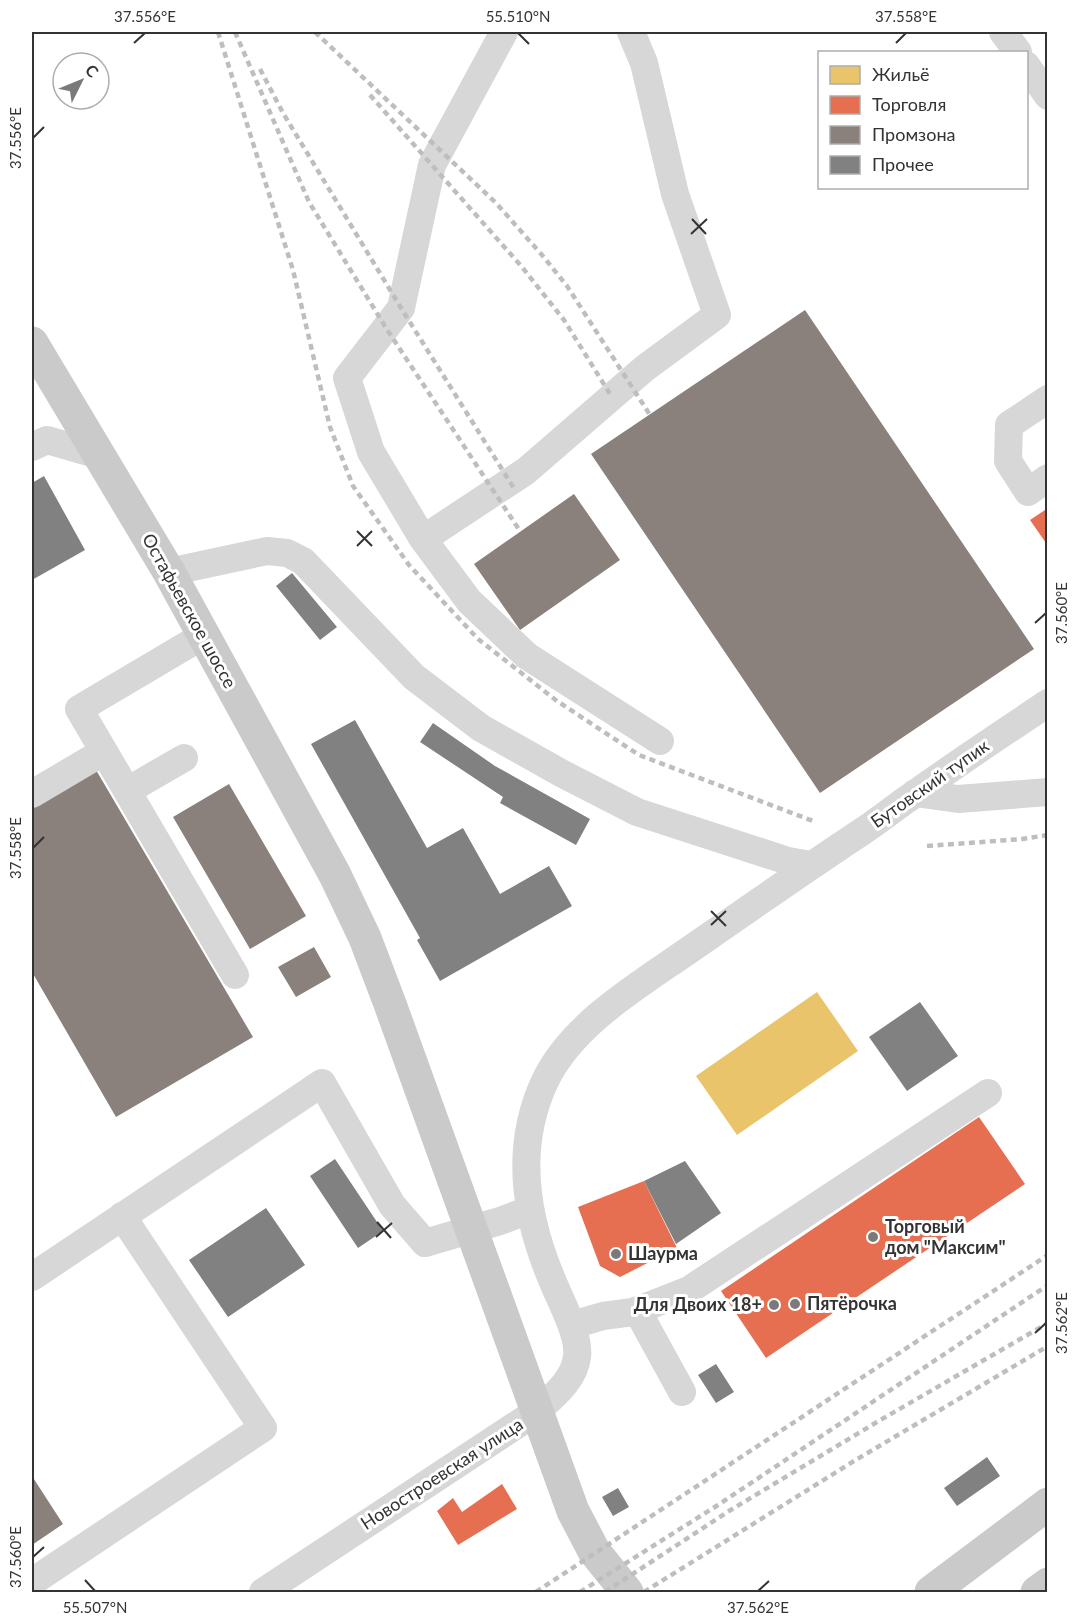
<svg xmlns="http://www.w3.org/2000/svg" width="1079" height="1624" font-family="Lato,sans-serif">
<rect width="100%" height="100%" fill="#fff"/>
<path fill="#e9c46a" d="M817,992L858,1051L737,1135L696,1076Z"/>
<path fill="#e76f51" d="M1048,508V546L1030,520Z
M979,1117L1025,1184L766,1358L721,1291Z
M644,1181L677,1248L620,1277L600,1266L578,1207Z
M502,1484L517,1509L458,1545L437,1511L453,1498L462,1512Z"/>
<path fill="#8a817c" d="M805,310L1034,649L820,793L591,454Z
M574,494L620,560L520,630L474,564Z
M96,770L253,1037L116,1117L32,972V808Z
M229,784L306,916L250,949L173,817Z
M314,947L331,977L296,997L278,967Z
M32,1476L63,1524L32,1545Z"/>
<path fill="#818181" d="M44,476L85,550L32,580V483Z
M292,573L337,627L320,640L276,586Z
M355,720L427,848L463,828L500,894L549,866L572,906L440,981L417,940L420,938L311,744Z
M433,723L495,766L590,819L576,845L500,803L503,797L420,742Z
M920,1002L958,1056L907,1091L869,1037Z
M335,1159L383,1231L358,1248L310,1176Z
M685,1161L721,1213L676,1244L644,1181Z
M266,1208L305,1265L228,1317L189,1260Z
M716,1364L734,1392L716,1403L698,1375Z
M987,1457L1000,1476L957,1506L944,1488Z
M618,1488L629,1507L613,1516L602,1497Z"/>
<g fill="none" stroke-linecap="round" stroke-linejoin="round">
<path stroke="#d7d7d7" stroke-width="28" d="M504,32L432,165L401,308L347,378L371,452L423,539L469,601L527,656L660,741
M1003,32L1018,52
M1026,65L1048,96
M1048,399L1009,425L1008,461L1028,492L1048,478
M32,447L47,440L99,455
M423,539L526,471L645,368L717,315L675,194L644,63L631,32
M169,572L267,551L287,553L303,561L414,677L481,728L561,773L637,812L788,861L811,865
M204,635L79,709L235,975
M127,791L184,758
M915,793L958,799L1048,792
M32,794L103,752
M32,1277L322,1083L392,1205L425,1243L500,1221L529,1210
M637,1310L682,1392
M572,1325L603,1316L633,1312L689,1290L988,1093
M32,1582L263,1428L122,1216
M263,1592L536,1412C552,1397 574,1381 577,1357C580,1336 561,1302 553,1282C525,1217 514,1147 545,1081C573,1022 644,982 695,946C751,907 807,868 863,831C881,819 898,805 916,793C959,762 1003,733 1048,703"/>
<path stroke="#cacaca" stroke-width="33" d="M32,343L169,572L335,875L365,938L390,1004L573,1511L594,1551L627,1592
M931,1592L1048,1504
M1037,1592L1048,1584"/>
<path stroke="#bebebe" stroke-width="4.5" stroke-dasharray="6 4.5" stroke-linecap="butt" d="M218,32L293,270L330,427L353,486L409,565L478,639L557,701L639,755L813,821
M235,32L309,202L386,328L520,531
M315,32L496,203L542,255L567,286L650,415
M260,69L283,113L401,308L515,490
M370,95L522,267L564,320L610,394
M927,846L1022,839L1048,835
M536,1592L1048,1255
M580,1592L718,1505L1048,1285
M605,1592L729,1511L877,1422L1048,1323
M644,1592L854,1461L1048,1346"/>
</g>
<path fill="none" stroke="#333" stroke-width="2" d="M518,33L529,44M134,43L145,33M896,43L906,33M33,138L44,127M692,219L706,234M691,234L707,219M357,531L372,546M357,546L372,531M1035,623L1046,613M33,848L44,837M711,911L726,926M711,925L726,911M377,1222L391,1238M376,1237L392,1223M1035,1333L1046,1323M33,1557L44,1547M85,1580L95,1591M758,1591L769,1581"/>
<g fill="#7a7a7a" stroke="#fff" stroke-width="2">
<circle cx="873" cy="1237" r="6"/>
<circle cx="616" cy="1254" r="6"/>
<circle cx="795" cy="1304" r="6"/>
<circle cx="774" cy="1305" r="6"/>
</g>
<g text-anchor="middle" stroke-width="6" stroke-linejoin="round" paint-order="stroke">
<g font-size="18" fill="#333" stroke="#fff">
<text transform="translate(189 611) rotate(61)" y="6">Остафьевское шоссе</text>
<text transform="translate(930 784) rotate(-35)" y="6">Бутовский тупик</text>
<text transform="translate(442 1474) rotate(-33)" y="6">Новостроевская улица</text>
</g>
<g font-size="18" font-weight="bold" fill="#333" stroke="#fff" text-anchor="start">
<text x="885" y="1233">Торговый<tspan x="885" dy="21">дом "Максим"</tspan></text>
<text x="628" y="1260">Шаурма</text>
<text x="807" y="1310">Пятёрочка</text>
<text x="762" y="1311" text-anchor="end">Для Двоих 18+</text>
</g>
</g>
<rect width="1079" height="1624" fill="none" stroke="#ffffff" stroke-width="66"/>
<rect x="818" y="51" width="210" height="138" fill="#ffffff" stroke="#adadad" stroke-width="1.5"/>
<rect x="830" y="66" width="30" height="18" fill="#e9c46a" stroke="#adadad" stroke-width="1.5"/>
<text x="872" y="81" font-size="18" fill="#333333">Жильё</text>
<rect x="830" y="96" width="30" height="18" fill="#e76f51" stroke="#adadad" stroke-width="1.5"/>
<text x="872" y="111" font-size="18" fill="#333333">Торговля</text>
<rect x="830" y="126" width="30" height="18" fill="#8a817c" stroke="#adadad" stroke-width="1.5"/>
<text x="872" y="141" font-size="18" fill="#333333">Промзона</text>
<rect x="830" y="156" width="30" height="18" fill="#818181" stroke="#adadad" stroke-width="1.5"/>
<text x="872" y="171" font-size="18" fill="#333333">Прочее</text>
<g transform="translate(81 81) rotate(47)"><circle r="28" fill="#ffffff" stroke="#adadad" stroke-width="1.5"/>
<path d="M0-4.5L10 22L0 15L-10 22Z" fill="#7a7a7a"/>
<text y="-9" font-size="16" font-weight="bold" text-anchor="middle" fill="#333333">С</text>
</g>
<rect x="33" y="33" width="1013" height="1558" fill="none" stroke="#333" stroke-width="2"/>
<g font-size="15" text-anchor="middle" fill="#333">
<text x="145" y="22">37.556°E</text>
<text x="518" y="22">55.510°N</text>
<text x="906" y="22">37.558°E</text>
<text transform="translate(16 138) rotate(-90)" y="5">37.556°E</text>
<text transform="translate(1062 613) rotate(-90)" y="5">37.560°E</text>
<text transform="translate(16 848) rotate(-90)" y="5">37.558°E</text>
<text transform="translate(1062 1323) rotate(-90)" y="5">37.562°E</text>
<text transform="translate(16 1557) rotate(-90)" y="5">37.560°E</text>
<text x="95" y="1613">55.507°N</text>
<text x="758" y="1613">37.562°E</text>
</g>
</svg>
